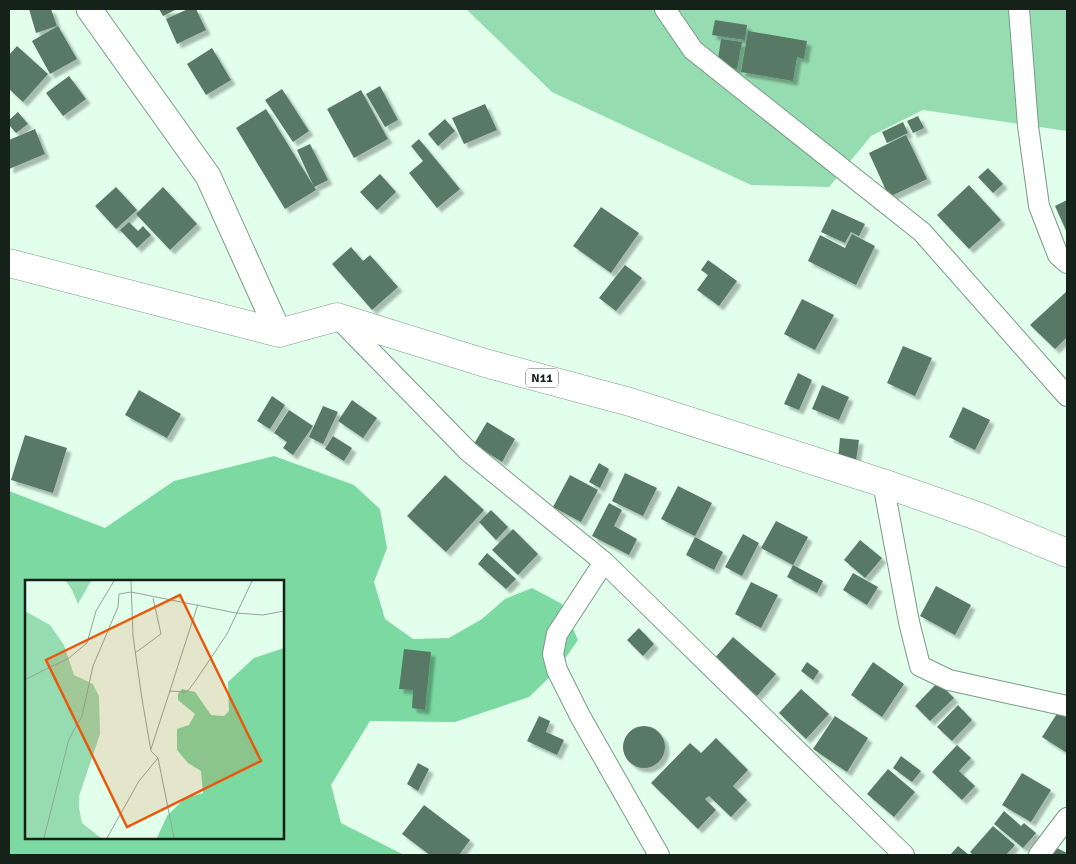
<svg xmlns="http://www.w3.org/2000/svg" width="1076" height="864" font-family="Signika,sans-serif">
<defs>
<filter id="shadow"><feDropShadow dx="4.5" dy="4.5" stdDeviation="1" flood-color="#0004"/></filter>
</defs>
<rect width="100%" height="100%" fill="#e2ffec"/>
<path fill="#96dcb1" d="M466,9H1067V131L923,110L871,136L829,187L751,185L552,92Z"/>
<path fill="#7bd9a1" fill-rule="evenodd" d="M274,456L354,485L380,509L387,548L374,582L385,619L413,639L449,638L482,619L505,599L532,588L562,604L578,640L557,670L529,697L455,722L370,721L331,785L341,823L404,855H9V491L105,528L174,481ZM26,582H282V838H26Z"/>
<path fill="#597965" filter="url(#shadow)" d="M29,9H51L57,26L36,33Z
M159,9H177L163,16Z
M188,9H196L206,30L177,44L166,19Z
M715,20L747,25L745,40L712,35Z
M58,26L77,59L50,74L32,41Z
M748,31L807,41L804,59L797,57L793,81L741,72Z
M721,39L742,42L737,69L717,66Z
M17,46L48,74L23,102L9,89V55Z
M212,48L231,80L206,95L187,64Z
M69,76L86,99L63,116L46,93Z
M380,86L398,120L385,127L366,94Z
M282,89L309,131L293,142L265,100Z
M361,90L388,139L354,158L327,109Z
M485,104L497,130L464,144L452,118Z
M266,109L316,190L285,209L236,128Z
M18,112L28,124L16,133L10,126L9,127V120Z
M918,116L924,128L913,133L907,121Z
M445,119L455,131L438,146L428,134Z
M903,122L908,133L887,143L882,132Z
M35,129L45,154L9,169V140Z
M906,135L927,179L889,197L869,153Z
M419,139L460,189L437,208L409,173L423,161L411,146Z
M310,144L328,180L314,187L297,150Z
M988,168L1003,184L993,193L978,177Z
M380,174L396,192L377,210L360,192Z
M969,185L1001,220L969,249L937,215Z
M116,187L137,210L116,229L95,206Z
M163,187L197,224L170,250L136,214Z
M1067,200V233L1055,206Z
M601,207L639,233L611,273L573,246Z
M832,209L865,224L859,236L851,232L845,243L821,232Z
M129,222L138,231L143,226L151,235L137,248L120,230Z
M852,234L875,246L856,285L808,261L820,235L845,248Z
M351,247L363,261L370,255L398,287L372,310L332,264Z
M708,260L737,281L719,306L697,290L708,275L701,270Z
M625,265L642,278L616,311L599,298Z
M1067,291V337L1055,349L1030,325Z
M802,299L834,315L815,350L784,334Z
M903,346L932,358L915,396L887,383Z
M798,373L812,380L799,410L784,404Z
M822,385L849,397L839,420L812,409Z
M139,390L181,414L167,438L125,415Z
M272,396L285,405L270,429L257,421Z
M352,400L377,418L363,438L338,421Z
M323,406L338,412L323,444L309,437Z
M963,407L990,420L975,450L949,437Z
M289,410L313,426L293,455L283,448L287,442L274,433Z
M487,422L515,439L502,462L474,444Z
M25,435L67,448L53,493L11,480Z
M333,436L352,448L344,461L325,449Z
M840,438L859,440L856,461L838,459Z
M599,463L609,469L600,488L589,482Z
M625,473L657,488L643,516L612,501Z
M445,475L484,510L446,552L407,516Z
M570,475L598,490L581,522L553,507Z
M678,486L712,503L695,536L661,519Z
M609,503L622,510L614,526L637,539L629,555L592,536Z
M491,510L508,527L496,540L479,522Z
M776,521L808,537L793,565L761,548Z
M513,529L538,554L518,575L492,550Z
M743,534L759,543L742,576L725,567Z
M695,537L723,552L714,570L686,555Z
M860,540L882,558L865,578L844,560Z
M487,553L516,579L506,589L478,564Z
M793,565L823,581L817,593L787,577Z
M853,573L878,587L867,605L843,590Z
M751,582L778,595L761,628L735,614Z
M936,586L971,605L955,635L920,616Z
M639,628L654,644L643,656L627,640Z
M733,637L776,674L757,696L714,659Z
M404,649L431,652L425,710L412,708L413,690L399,689Z
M807,662L819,671L813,680L801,671Z
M873,662L904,684L882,717L851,695Z
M938,682L954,698L930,721L915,706Z
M801,689L829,714L806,739L779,713Z
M958,705L972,720L952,741L937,727Z
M1058,712L1067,718V753L1042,737Z
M539,716L550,721L546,732L564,740L557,755L527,741Z
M835,716L868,738L847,772L813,749Z
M623 747a21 21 0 1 1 42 0a21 21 0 1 1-42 0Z
M716,738L748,770L733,786L747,800L731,817L709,796L705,799L716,810L698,829L651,783L690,743L701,753Z
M957,745L971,758L959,771L975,786L962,800L932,772Z
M901,756L921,771L912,782L893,768Z
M418,763L429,769L418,791L407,784Z
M888,769L915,792L894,817L867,794Z
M1022,773L1051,790L1031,822L1002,805Z
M424,805L470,840L459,855H430L402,834Z
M1004,811L1021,826L1024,823L1036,833L1023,848L994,824Z
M993,826L1015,845L1006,855H973L970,852Z
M958,846L969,855H950Z
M1053,846L1067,853V855H1049Z"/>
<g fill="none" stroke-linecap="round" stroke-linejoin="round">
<defs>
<path id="minor" d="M665,9L693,50L922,232L1067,396
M1019,9L1028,126L1039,206L1058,255L1067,263
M338,318L468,451L604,562L904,855
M883,483L909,622L920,666L949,680L1067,706
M604,562L557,634L553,654L557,670L580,716L659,855
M1039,855L1067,818"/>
<path id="tertiary" d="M89,9L208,176L279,333"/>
<path id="trunk" d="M9,263L279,333L337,317L485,363L630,402L883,483L980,517L1067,553"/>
</defs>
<use href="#minor" stroke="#799b85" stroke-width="22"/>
<use href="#tertiary" stroke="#799b85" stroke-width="27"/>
<use href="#trunk" stroke="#799b85" stroke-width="29"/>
<use href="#minor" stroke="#fff" stroke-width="20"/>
<use href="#tertiary" stroke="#fff" stroke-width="25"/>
<use href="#trunk" stroke="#fff" stroke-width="28"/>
</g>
<g text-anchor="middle" stroke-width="4.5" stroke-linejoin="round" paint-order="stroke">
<rect fill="#fff" stroke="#5b645f" stroke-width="1" x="526" y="368.5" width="32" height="19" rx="4"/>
<g font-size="12" font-weight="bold" fill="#15221a">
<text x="542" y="382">N11</text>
</g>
</g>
<g transform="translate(25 580)">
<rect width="259" height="259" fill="#e2ffec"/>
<path d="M41,1H66L53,24L47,10ZM0,31L25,45L39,65L49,95L68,104L74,116L75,154L54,216V228L57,243L76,258H0Z" fill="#96dcb1"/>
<path d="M259,68V258H132L142,236L160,218L178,213L176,191L163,183L152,170V149L164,145L170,134L153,120V114L157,109L170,112L186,135L199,136L204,131L203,102L229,78Z" fill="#7bd9a1"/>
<path fill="none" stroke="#90a798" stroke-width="1" d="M106,1L108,56L117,119L126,171L133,178L149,258M110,73L136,54L128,18M1,99L44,78L62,63L71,31L89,1M144,111L162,112L169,103L202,54L227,1M126,169L173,24M19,258L44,159L57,136L68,86L93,27L94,14L106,12L211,33L238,35L259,31M82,258L114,201L133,178"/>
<path fill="#e8590c" fill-opacity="0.15" stroke="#e8590c" stroke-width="2.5" d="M155,15L236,181L102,247L21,80Z"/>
<rect width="259" height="259" fill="none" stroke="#15221a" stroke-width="2.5"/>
</g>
<rect width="1076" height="864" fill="none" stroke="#15221a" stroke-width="20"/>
</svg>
